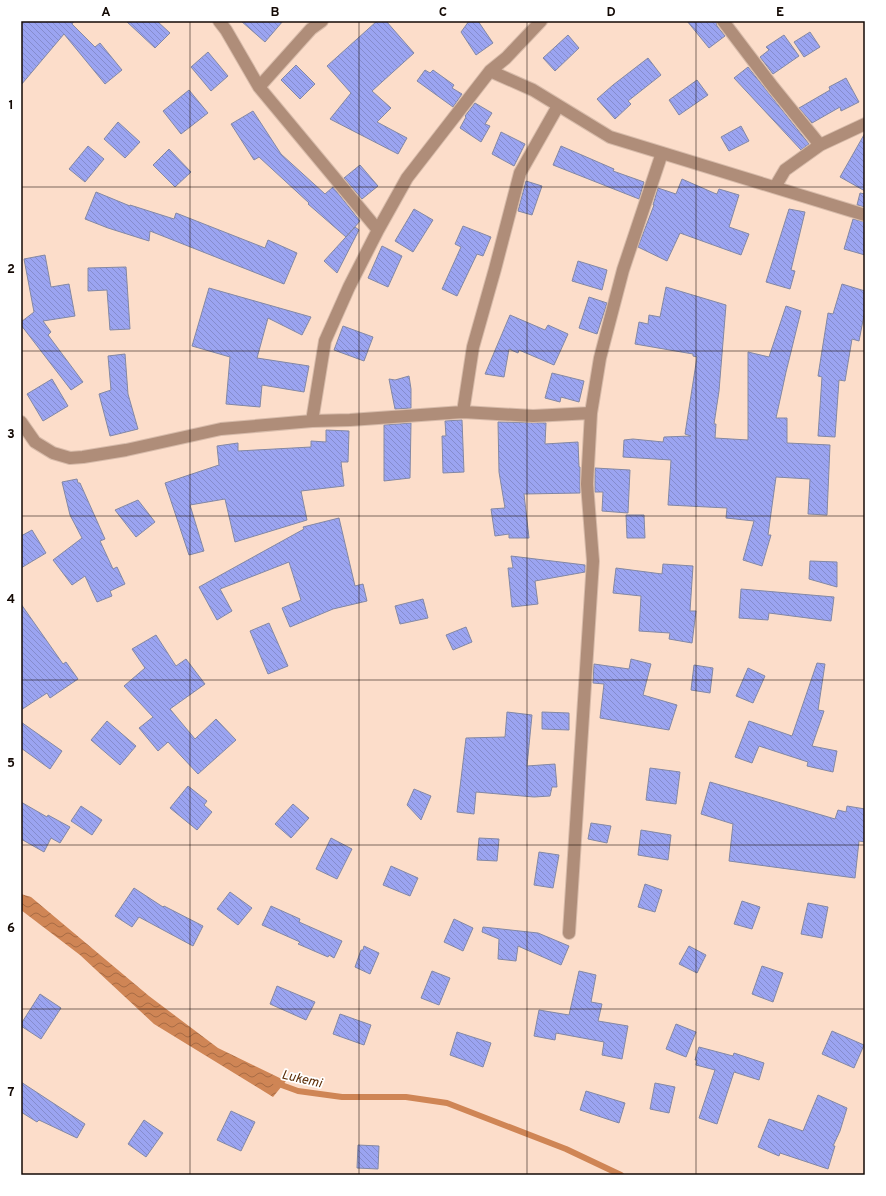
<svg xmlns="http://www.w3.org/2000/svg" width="886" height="1196" font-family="Overpass,sans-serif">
<defs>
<pattern id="water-waves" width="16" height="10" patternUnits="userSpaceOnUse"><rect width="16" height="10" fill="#cf8555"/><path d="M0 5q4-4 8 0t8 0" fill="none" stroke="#a76b44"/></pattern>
<pattern id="building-back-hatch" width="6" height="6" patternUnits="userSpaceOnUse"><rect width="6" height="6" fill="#9ba4f1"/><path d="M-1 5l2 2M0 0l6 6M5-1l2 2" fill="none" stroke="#858ccd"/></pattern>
</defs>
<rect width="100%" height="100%" fill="#fcddca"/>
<path fill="url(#water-waves)" d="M21,894L31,897L149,996L218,1048L286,1081L273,1097L154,1024L80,955L21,910Z"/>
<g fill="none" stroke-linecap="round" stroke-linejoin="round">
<path stroke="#cf8555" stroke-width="6" d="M276,1083L298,1091L342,1097H406L447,1103L566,1149L621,1175"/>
</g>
<path fill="url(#building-back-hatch)" stroke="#8388a4" d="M21,21H74L72,24L95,47L100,43L122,70L105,84L64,34L21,85Z
M126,21H157L170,33L155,48Z
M241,21H283L265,42Z
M377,21H386L414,53L372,91L391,108L377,122L407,138L398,154L330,119L351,93L327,66Z
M469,21H478L493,43L476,55L461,32Z
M687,21H716L717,26L725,36L709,48Z
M810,32L820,47L804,57L794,42Z
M568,35L579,48L555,71L543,58Z
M784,35L799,56L773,74L760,57L769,50L766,47Z
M208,52L228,76L211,91L191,67Z
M648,58L661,75L628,101L631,104L615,119L597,99L613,85Z
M296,65L315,84L300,99L281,80Z
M748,67L809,144L801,150L734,78Z
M425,70L430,73L433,70L454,85L452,88L462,94L453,107L417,81Z
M846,78L859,102L841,111L840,107L812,123L799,108L830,90L829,87Z
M697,80L708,95L679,115L669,100Z
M189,90L208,113L181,134L163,111Z
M475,103L492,113L485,124L490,126L481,142L460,128L466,117L465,116Z
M253,111L281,154L325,194L333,187L360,221L346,237L308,204L309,203L259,157L254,160L231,124Z
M118,122L140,142L125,158L104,139Z
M741,126L749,141L729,151L721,137Z
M501,132L525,144L514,166L492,154Z
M865,133V191L840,177Z
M88,146L104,159L85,182L69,169Z
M561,146L614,169L613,171L644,182L639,199L553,165Z
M169,149L191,172L175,187L153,165Z
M360,165L378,186L362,199L344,178Z
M682,179L714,193L717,194L719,189L739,195L729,227L749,234L741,255L680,233L667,261L638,247L654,205H653L658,188L676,194Z
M526,181L542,186L532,215L518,211Z
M96,192L130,206V205L174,219L176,213L265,248L268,240L297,253L284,284L150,231L149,241L108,228L85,219Z
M860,193L865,194V207L857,205Z
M414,209L433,220L413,252L395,241Z
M789,209L805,212L791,270L795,271L790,289L766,282Z
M853,219L865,222V255L844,249Z
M463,226L491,237L483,256L477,254L457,296L442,289L461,247L455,244Z
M355,227L359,230L337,273L324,261Z
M382,246L402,256L388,287L368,278Z
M45,255L51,287L69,284L75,316L43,321L51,332L48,335L83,382L71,390L21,325V322L34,312L24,259Z
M578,261L607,270L602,290L572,281Z
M126,267L130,329L110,330L107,290L88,291V268Z
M842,284L865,291V310L859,341L852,339L845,381L839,380L835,437L818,436L822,377L818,376L828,313L833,314Z
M666,287L726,305L719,391L714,424H716L715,438L748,440V352L769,357L786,306L801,311L786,372L776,418H787V443L830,445L827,515L808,514L810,479L776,477L768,535H771L762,566L743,560L754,521L726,518L727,508L668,505L671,460L623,457L624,440L633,439L663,442L664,437L691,436L685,434L697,357L693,356V354L635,344L639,322L648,324L649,315L660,317Z
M209,288L311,317L302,335L268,318L257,358L309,366L304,392L262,385L260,407L226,404L230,357L192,346Z
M589,297L607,303L597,334L579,328Z
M510,315L545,330L548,325L568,334L554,365L519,350L518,353L509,349L504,377L485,374Z
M343,326L373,337L364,361L334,350Z
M125,354L128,394L138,429L110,436L99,394L111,390L108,356Z
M552,373L584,381L579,402L561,397L560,402L545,398Z
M409,376L411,389V408L395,409L389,379L395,380Z
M52,379L68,406L43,421L27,394Z
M462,420L464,472L443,473L442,436H446L445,421Z
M498,422L546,423L545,444L578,442L579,467H580V493L524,494L529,538H509V534L495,536L491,509L505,508L499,472Z
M411,423L410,478L384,481V425Z
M326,430L349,431L348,462H341L344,486L301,491L307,520L235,542L225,499L190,505L204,551L189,555L165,483L219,465L217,446L238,443V451L311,447V441L326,442Z
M595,468L630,470L628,513L602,511L603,492H595Z
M77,479L78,483H80L105,539L100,541L113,569L117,567L125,584L110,591L112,596L97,602L85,576L72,585L53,560L82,538L70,515L62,482Z
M138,500L155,522L136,537L115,510Z
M626,515H644L645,538H627Z
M339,518L355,586L363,584L367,601L333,609L290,627L282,608L301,600L289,562L220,589L232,611L217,620L199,587L304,529L303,527Z
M32,530L46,553L21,568V536Z
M511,556L585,565V572L535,581L538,604L512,607L508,568H513Z
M810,561L837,562V587L809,579Z
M663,564L693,566L690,611H696L692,643L669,639L670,633L639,631L641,596L613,593L616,568L662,574Z
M741,589L834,597L831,621L769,613L768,620L739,618Z
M423,599L428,618L400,624L395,606Z
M21,604L63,664L66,662L78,679L50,698L47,693L21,710Z
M269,623L288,666L268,674L250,631Z
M466,627L472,642L453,650L446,635Z
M156,635L176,666L186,659L205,684L170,709L195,739L216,719L236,740L198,774L168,742L158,751L139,728L153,717L124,686L145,668L132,649Z
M631,659L651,664L643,695L677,705L669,730L600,718L604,684L593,683L594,664L629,669Z
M817,663L825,664L818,710L824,711L812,746L837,751L833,772L807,766L808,762L759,746L752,763L735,757L749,721L792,736Z
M694,665L713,668L710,693L691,690Z
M748,668L765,676L753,703L736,696Z
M507,712L532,715L527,766L555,764L557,787H552L550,796L534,797L476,792L474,814L457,812L466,738L505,737Z
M542,712L569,713V730L542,729Z
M107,721L136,746L120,765L91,740Z
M21,722L62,751L50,769L21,748Z
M650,768L680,772L676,804L646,800Z
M710,782L835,819L838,810L846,812L847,806L865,809V842L859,841L855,878L729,861L733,824L701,814Z
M188,786L207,801L204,805L212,812L197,830L170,808Z
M414,789L431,796L421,820L407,805Z
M21,802L47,817L48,815L70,827L60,843L51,838L44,852L21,839Z
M293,804L309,818L291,838L275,824Z
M81,806L102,820L92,835L71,821Z
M591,823L611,826L607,843L588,839Z
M641,830L671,835L668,860L638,855Z
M331,838L352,849L337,879L316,869Z
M479,838L499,839L497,861L477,860Z
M539,852L559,855L553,888L534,885Z
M391,866L418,878L410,896L383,885Z
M645,884L662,890L655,912L638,907Z
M134,888L163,907L164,906L203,926L193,946L139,917L132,927L115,916Z
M230,892L252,908L238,925L217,909Z
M742,901L760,907L752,929L734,924Z
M808,903L828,907L822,938L801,934Z
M271,906L300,919L299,922L342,941L334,958L329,955L328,957L298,944L300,942L262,925Z
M454,919L473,928L463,951L444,942Z
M483,927L538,933L569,946L561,965L518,946L516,961L498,959L499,939L482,932Z
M364,946L379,953L370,974L355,967L361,950H363Z
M689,946L706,955L697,973L679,964Z
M762,966L783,973L773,1002L752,994Z
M432,971L450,978L439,1005L421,998Z
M579,971L596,975L591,1002L602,1004L598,1021L628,1026L622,1059L602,1055L604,1042L556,1033L555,1040L534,1036L539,1010L569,1015Z
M277,986L315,1002L306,1020L270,1004Z
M40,994L61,1008L41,1039L21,1026V1024Z
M340,1014L371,1025L364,1045L333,1034Z
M676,1024L696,1032L686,1057L666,1049Z
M832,1031L864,1045L854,1068L822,1054Z
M457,1032L491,1043L483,1067L450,1055Z
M699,1047L733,1056L734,1053L764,1063L759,1080L734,1072L717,1124L699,1118L715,1070L696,1065L697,1060H695Z
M21,1082L85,1124L77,1138L39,1120L37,1122L21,1112Z
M655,1083L675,1087L669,1113L650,1109Z
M586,1091L625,1103L619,1123L580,1110Z
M818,1095L847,1108L840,1131L833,1146H835L828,1169L780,1153L779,1156L758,1147L769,1119L803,1131Z
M231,1111L255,1122L241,1151L217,1140Z
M144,1120L163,1133L146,1157L128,1144Z
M358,1145L379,1146L378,1169L357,1168Z"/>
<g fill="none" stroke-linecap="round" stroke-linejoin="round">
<defs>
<path id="street" d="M219,21L226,30L259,87L378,230
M723,21L773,87L820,145
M490,71L533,90L610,137L865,215
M259,87L311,29L322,21
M775,187L785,170L820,145L865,124
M463,412L473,347L495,269L520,173L558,106
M312,421L325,341L349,287L378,230L407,178L490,71L506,58L541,21
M21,422L35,442L53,453L70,458L83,457L126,450L221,429L312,421L350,420L463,412L533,416L591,413
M569,933L593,561L587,484L591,413L600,358L623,270L662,153"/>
</defs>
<use href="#street" stroke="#d7bbaa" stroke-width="14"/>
<use href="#street" stroke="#af8d79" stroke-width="12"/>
</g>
<path fill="none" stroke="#130904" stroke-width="1" stroke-opacity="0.55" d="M190,21V1175M359,21V1175M527,21V1175M696,21V1175M21,187H865M21,351H865M21,516H865M21,680H865M21,845H865M21,1009H865"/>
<g text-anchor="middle" stroke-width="3.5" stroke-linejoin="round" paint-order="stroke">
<g font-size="13" font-style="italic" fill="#592902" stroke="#fff">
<text transform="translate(302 1078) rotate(13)" y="5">Lukemi</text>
</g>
</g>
<rect width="886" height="1196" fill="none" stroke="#ffffff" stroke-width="44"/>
<rect x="22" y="22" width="842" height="1152" fill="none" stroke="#130904" stroke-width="1.5"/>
<g font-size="13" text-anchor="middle" font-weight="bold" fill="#130904">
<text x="106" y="16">A</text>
<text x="275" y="16">B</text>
<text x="443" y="16">C</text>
<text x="611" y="16">D</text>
<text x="780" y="16">E</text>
<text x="11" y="109">1</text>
<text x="11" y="273">2</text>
<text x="11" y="438">3</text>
<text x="11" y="603">4</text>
<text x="11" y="767">5</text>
<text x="11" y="932">6</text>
<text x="11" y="1096">7</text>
</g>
</svg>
